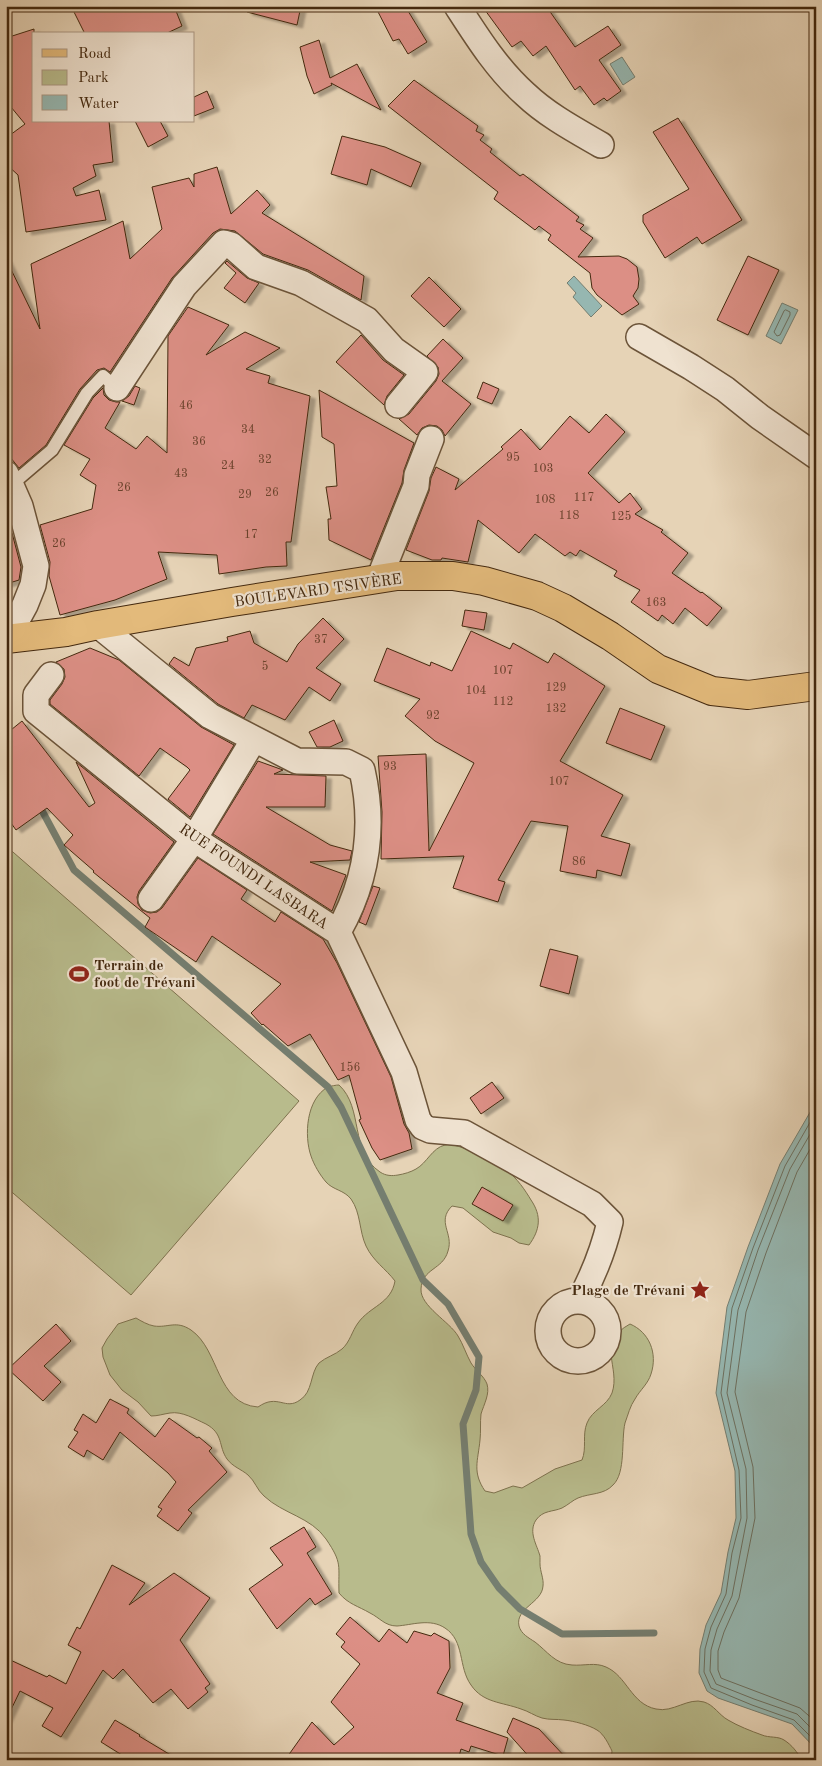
<svg xmlns="http://www.w3.org/2000/svg" width="822" height="1766" font-family="'Old Standard TT',serif">
<defs>
<filter id="shadow"><feDropShadow dx="5.5" dy="3" stdDeviation="1" flood-color="#0004"/></filter>
</defs>
<rect width="100%" height="100%" fill="#e6d3b6"/>
<filter id="stains"><feTurbulence type="fractalNoise" baseFrequency=".004" numOctaves="4"/><feColorMatrix values="0 0 0 0 .2 0 0 0 0 .09 0 0 0 0 .02 0 0 0 .5 -.17"/></filter>
<radialGradient id="worn" r=".72"><stop offset=".6" stop-color="#630" stop-opacity="0"/><stop offset="1" stop-color="#630" stop-opacity=".3"/></radialGradient>
<path fill="#b8bb8c" stroke="#7e724e" d="M6,846L299,1101L131,1295L6,1187Z
M339,1085C364,1108 349,1151 380,1172C386,1176 392,1176 398,1175C404,1174 411,1172 416,1169C427,1163 432,1148 445,1145C457,1141 496,1163 507,1171C517,1178 525,1190 531,1200C542,1216 540,1230 529,1245L519,1243L511,1238L493,1232L463,1208L452,1206C436,1222 454,1233 448,1251C443,1270 422,1268 421,1289C420,1306 450,1322 458,1336C463,1344 466,1354 471,1363C476,1371 484,1376 487,1384C490,1394 484,1404 481,1414C480,1422 481,1432 480,1440C478,1461 472,1472 485,1491L494,1493L513,1486L522,1488L555,1469L582,1460C587,1448 582,1435 587,1423C592,1410 607,1406 612,1393C621,1367 595,1343 630,1324C649,1332 658,1353 651,1374C648,1384 640,1390 635,1399C630,1406 628,1415 625,1423C621,1440 626,1473 613,1485C604,1495 590,1493 578,1498C573,1500 568,1505 562,1508C553,1512 543,1510 536,1520C528,1532 537,1545 540,1556C540,1557 540,1563 540,1564C540,1571 544,1579 543,1586C542,1603 515,1608 519,1626C521,1634 529,1638 535,1642C547,1651 555,1664 572,1665C584,1666 595,1662 606,1667C627,1676 631,1704 656,1709C673,1713 688,1697 704,1702C714,1705 719,1715 728,1720C738,1726 751,1731 762,1735C769,1738 778,1736 784,1740C792,1745 797,1752 802,1760H611L612,1751C609,1745 604,1734 597,1730C589,1725 574,1721 564,1720C557,1719 549,1720 542,1718C535,1716 528,1711 521,1709C502,1702 483,1703 471,1685C458,1667 465,1641 445,1628C430,1618 412,1625 397,1626C385,1626 380,1618 370,1613C358,1606 348,1604 339,1593C338,1565 343,1564 326,1539C311,1517 283,1514 264,1496C257,1490 255,1481 248,1475C241,1469 233,1467 227,1459C218,1446 224,1434 206,1424C195,1419 182,1411 170,1413C163,1414 158,1416 151,1416L138,1402L122,1390L110,1375L103,1357L102,1348L107,1339L118,1324L136,1318C141,1321 148,1325 154,1326C168,1328 176,1320 191,1330C220,1350 216,1404 258,1407C278,1393 285,1411 300,1400C313,1392 310,1373 319,1363C326,1357 335,1355 342,1349C350,1342 352,1331 358,1323C370,1306 391,1304 395,1281C386,1269 373,1261 366,1246C359,1231 361,1213 351,1199C344,1190 333,1190 326,1182C320,1175 314,1165 311,1156C304,1136 306,1099 328,1087C331,1086 336,1085 339,1085Z"/>
<path fill="#96b7b1" stroke="#757e70" d="M622,57L635,77L623,85L610,64Z
M574,276L602,306L591,317L573,297L576,293L567,283Z
M782,303L798,310L781,344L766,336Z
M816,1102V1749L792,1724L718,1698L707,1691L699,1673L700,1649L706,1625L721,1593L728,1552L736,1518L735,1471L716,1393L727,1307L748,1247L780,1164Z"/>
<g fill="none" stroke-linecap="round" stroke-linejoin="round">
<path stroke="#6d7060" stroke-width="1" d="M786,310L790,312V315L780,335L777,336L774,332L784,311Z
M816,1112L785,1166L753,1248L732,1308L721,1393L739,1470L741,1518L732,1553L726,1594L711,1627L705,1649L704,1672L711,1688L752,1705L794,1720L816,1742
M816,1124L790,1169L758,1250L738,1310L727,1393L746,1469L747,1518L732,1596L717,1629L711,1650L710,1671L716,1684L754,1699L797,1714L816,1733
M816,1139L797,1172L766,1253L746,1312L735,1392L753,1467L755,1518L739,1598L724,1632L718,1651V1670L721,1678L726,1680L800,1708L816,1722"/>
<path stroke="#757e70" stroke-width="7" d="M39,805L74,870L328,1087L341,1107L423,1280L448,1304L479,1357L476,1390L463,1424L471,1534L481,1562L499,1588L520,1609L562,1634L654,1633"/>
</g>
<path fill="#dc8f85" stroke="#44290f" filter="url(#shadow)" d="M71,6H174L182,26L165,34H85Z
M247,6H301L297,25L247,12Z
M375,6H405L427,42L408,54L399,39L393,41Z
M482,6H546L575,47L608,26L621,45L599,60L621,91L607,101L604,98L594,105L580,86L575,90L546,46L533,56L521,41L512,47Z
M34,29V121H109L113,162L93,165L96,176L73,188L76,196L99,190L106,220L26,232L18,175L6,164V138L25,124L6,101V38Z
M319,40L330,78L357,64L381,110L331,83L332,85L314,94L307,76L300,47Z
M414,80L478,126L476,131L484,135L480,140L492,149L490,152L520,176L523,174L579,217L576,221L584,225L580,229L593,238L578,257L619,256L627,259L637,267L639,279L638,288L633,296L639,304L622,315L597,295L592,288L590,273L548,240L551,235L539,226L535,230L494,199L498,192L388,106Z
M207,91L214,108L194,116V97Z
M678,118L742,220L702,244L697,237L665,258L643,222V215L689,189L653,132Z
M135,121H160L168,136L148,147Z
M342,136L385,147L421,163L411,187L371,169L367,185L331,174Z
M217,167L231,214L257,190L270,205L262,213L364,276L361,300L308,270L263,254L235,231L220,229L213,233L172,278L110,372L104,368L97,370L80,389L46,445L19,468L6,452V259L40,329L31,264L123,221L130,259L162,229L152,187L189,178L194,187V174Z
M748,256L779,270L748,335L717,320Z
M227,261L247,278L259,283L245,303L224,288L236,273L225,263Z
M429,277L461,309L444,327L411,296Z
M188,307L229,325L206,355L245,332L280,348L246,369L270,376L268,383L310,396L291,542H286L287,566L266,567L219,574L217,555L158,552L167,579L115,600L60,615L49,576L50,562L40,525L92,509L96,485L80,475L90,459L64,445L93,398L103,388L104,395L109,400L116,402H120L105,428L136,449L147,436L167,453L168,336Z
M361,335L383,360L404,375L387,396L384,405L336,362Z
M443,339L463,358L442,381L471,404L445,436L442,430L437,426L429,425L422,428L417,435L399,419L409,414L436,381L439,374L438,367L427,356Z
M483,382L499,389L492,404L477,398Z
M135,386L140,388L134,405L122,401L129,396Z
M319,390L414,443L404,470L402,483L371,560L329,540L328,519H331L326,487L337,486L334,444L322,437Z
M606,414L625,432L588,473L619,503L630,493L642,509L635,514L663,530L661,532L688,553L672,573L701,593L702,592L722,608L707,626L685,608L673,624L662,615L658,621L631,602L640,590L614,576L617,571L580,550L576,556L570,552L565,556L535,534L519,553L478,520L468,562L442,558L441,560H432L406,550L429,491L431,478L436,467L459,479L455,490L503,449L501,447L521,429L540,450L570,416L589,433Z
M12,533L21,567L19,580L6,584V534Z
M465,610L487,613L484,630L462,626Z
M323,618L344,639L316,668L341,684L330,701L309,687L285,720L252,705L244,718L218,704L169,664L174,657L189,666L196,648L228,641L227,637L250,631L254,643L287,662L298,644Z
M471,631L510,649L513,643L548,663L554,653L605,686L560,761L623,795L601,836L630,844L621,876L597,870L596,878L560,871L568,826L531,821L498,880L505,882L498,902L453,888L464,856L381,859L382,812L378,756L426,754L429,851L474,763L435,741L405,716L420,699L374,681L387,648L430,666L431,662L452,671Z
M90,648L119,660L201,727L234,745L190,817L168,799L190,770L187,767L160,748L139,776L50,704V700L62,684L65,677L64,669L56,662Z
M620,708L665,726L651,760L606,743Z
M334,720L343,741L330,747H317L309,732Z
M22,721L89,807L95,803L76,762L174,842L139,891L137,897L138,904L142,910L150,913L157,912L162,908L198,858L247,890L241,899L275,922L281,912L323,939L337,963L391,1077L404,1124L409,1133L412,1149L380,1160L372,1148L359,1120L361,1119L349,1075L338,1080L310,1034L288,1046L263,1024L262,1025L251,1013L281,984L212,936L196,962L145,927L150,918L93,872L94,871L64,845L73,835L47,808L16,830L6,816V734Z
M258,761L283,770L274,774L326,776L325,807H266L330,845L352,851L350,860L310,862L346,875L332,911L213,834Z
M373,886L380,888L366,925L359,922Z
M550,949L578,956L569,994L540,986Z
M492,1082L504,1098L481,1114L470,1098Z
M482,1187L513,1205L503,1221L472,1204Z
M56,1324L71,1341L44,1366L61,1382L43,1401L8,1369Z
M110,1399L129,1409L127,1413L155,1437L169,1418L197,1438L199,1437L212,1448L209,1451L227,1472L188,1510L192,1513L178,1531L157,1516L162,1509L158,1507L176,1482L168,1473L120,1432L103,1460L87,1450L84,1457L68,1447L78,1432L74,1430L83,1414L96,1423Z
M304,1527L316,1547L307,1553L332,1594L315,1605L310,1598L277,1629L249,1589L283,1565L270,1548Z
M112,1565L145,1583L129,1605L174,1573L210,1598L180,1640L210,1684L205,1688L208,1692L188,1709L171,1689L153,1703L123,1669L113,1679L103,1670L61,1737L42,1726L53,1708L20,1691L6,1720V1658L47,1677L49,1675L66,1684L81,1652L68,1645L77,1627L80,1629Z
M350,1617L379,1642L389,1629L407,1643L414,1631L431,1636L434,1633L449,1641L450,1668L437,1693L463,1703L456,1720L508,1738L503,1756L471,1746L469,1752L461,1749L458,1760H285L312,1722L334,1745L354,1727L331,1702L360,1664L341,1647L345,1642L336,1634Z
M513,1718L539,1729L568,1760H532L507,1732Z
M115,1720L140,1735L139,1736L179,1760H130L101,1742Z"/>
<g fill="none" stroke-linecap="round" stroke-linejoin="round">
<defs>
<path id="service" d="M11,485L52,450L87,393L103,376L117,388"/>
<path id="minor" d="M457,6C477,37 497,69 525,94C547,115 575,130 601,145
M639,337L691,367L725,389L760,417L816,456
M117,388L184,286L224,243L231,245L256,267L301,283L367,320L394,350L425,372L398,405
M6,474L20,506L36,566L33,585L25,605L6,640
M379,579L416,486L417,475L431,439
M98,625L210,716L297,761L346,762L362,770C375,827 367,881 338,932
M51,675L36,695V711L194,839L338,932L404,1072L418,1120L423,1127L430,1130L464,1133L592,1204L610,1222C603,1252 594,1274 580,1300
M151,899L194,839L254,739
M548 1331a30 30 0 1 1 60 0a30 30 0 1 1-60 0Z"/>
<path id="primary" d="M6,639L66,632L98,625L232,602L397,576H453L484,581L537,596L563,608L610,636L658,669L712,691L748,695L816,686"/>
</defs>
<use href="#service" stroke="#6c5439" stroke-width="15"/>
<use href="#minor" stroke="#6c5439" stroke-width="28"/>
<use href="#primary" stroke="#44290f" stroke-width="30"/>
<use href="#service" stroke="#efe2d0" stroke-width="12"/>
<use href="#minor" stroke="#efe2d0" stroke-width="25"/>
<use href="#primary" stroke="#e3ba7b" stroke-width="28"/>
</g>
<defs>
<symbol id="stadium-bare" viewBox="-9 -9 18 18"><path d="M0-5a6.5 5 0 1 0 0 10a6.5 5 0 1 0 0-10ZM-3.5-1.8h7v3.6h-7Z" fill="#8f2418" stroke="#efe2d0" stroke-width="2.5" paint-order="stroke"/></symbol>
<symbol id="sight-bare" viewBox="-9 -9 18 18"><path d="M0-6L1.8-2.2L6-1.7L2.9 1.2L3.7 5.4L0 3.3L-3.7 5.4L-2.9 1.2L-6-1.7L-1.8-2.2Z" fill="#8f2418" stroke="#efe2d0" stroke-width="2.5" paint-order="stroke"/></symbol>
</defs>
<g fill-rule="evenodd">
<use href="#stadium-bare" x="65" y="960" width="28" height="28"/>
<use href="#sight-bare" x="686" y="1276" width="28" height="28"/>
</g>
<g text-anchor="middle" stroke-width="4.5" stroke-linejoin="round" paint-order="stroke">
<g font-size="12" fill="#6a422c">
<text x="186" y="409">46</text>
<text x="248" y="433">34</text>
<text x="199" y="445">36</text>
<text x="513" y="461">95</text>
<text x="265" y="463">32</text>
<text x="228" y="469">24</text>
<text x="543" y="472">103</text>
<text x="181" y="477">43</text>
<text x="124" y="491">26</text>
<text x="272" y="496">26</text>
<text x="245" y="498">29</text>
<text x="584" y="501">117</text>
<text x="545" y="503">108</text>
<text x="569" y="519">118</text>
<text x="621" y="520">125</text>
<text x="251" y="538">17</text>
<text x="59" y="547">26</text>
<text x="656" y="606">163</text>
<text x="321" y="643">37</text>
<text x="265" y="670">5</text>
<text x="503" y="674">107</text>
<text x="556" y="691">129</text>
<text x="476" y="694">104</text>
<text x="503" y="705">112</text>
<text x="556" y="712">132</text>
<text x="433" y="719">92</text>
<text x="390" y="770">93</text>
<text x="559" y="785">107</text>
<text x="579" y="865">86</text>
<text x="350" y="1071">156</text>
</g>
<g font-size="15" fill="#44290f" stroke="#efe2d0">
<text transform="translate(318 590) rotate(-8)" y="5">BOULEVARD TSIVÈRE</text>
<text transform="translate(254 876) rotate(34)" y="5">RUE FOUNDI LASBARA</text>
</g>
<g font-size="15" font-weight="bold" fill="#44290f" stroke="#efe2d0" text-anchor="start">
<text x="94" y="970">Terrain de<tspan x="94" dy="17">foot de Trévani</tspan></text>
<text x="685" y="1295" text-anchor="end">Plage de Trévani</text>
</g>
</g>
<rect width="822" height="1766" fill="none" stroke="#e6d3b6" stroke-width="25"/>
<rect x="8" y="8" width="807" height="1751" fill="none" stroke="#44290f" stroke-width="2.5"/>
<rect x="12" y="12" width="797" height="1741" fill="none" stroke="#44290f"/>
<rect x="32" y="32" width="162" height="90" fill="#efe2d0" stroke="#ab9883"/>
<rect x="42" y="49" width="25" height="8" fill="#e3ba7b" stroke="#ab9883"/>
<text x="78" y="58" font-size="15" fill="#44290f">Road</text>
<rect x="42" y="70" width="25" height="15" fill="#b8bb8c" stroke="#ab9883"/>
<text x="78" y="82" font-size="15" fill="#44290f">Park</text>
<rect x="42" y="95" width="25" height="15" fill="#96b7b1" stroke="#ab9883"/>
<text x="78" y="108" font-size="15" fill="#44290f">Water</text>
<rect width="100%" height="100%" filter="url(#stains)"/>
<rect width="100%" height="100%" fill="url(#worn)"/>
</svg>
